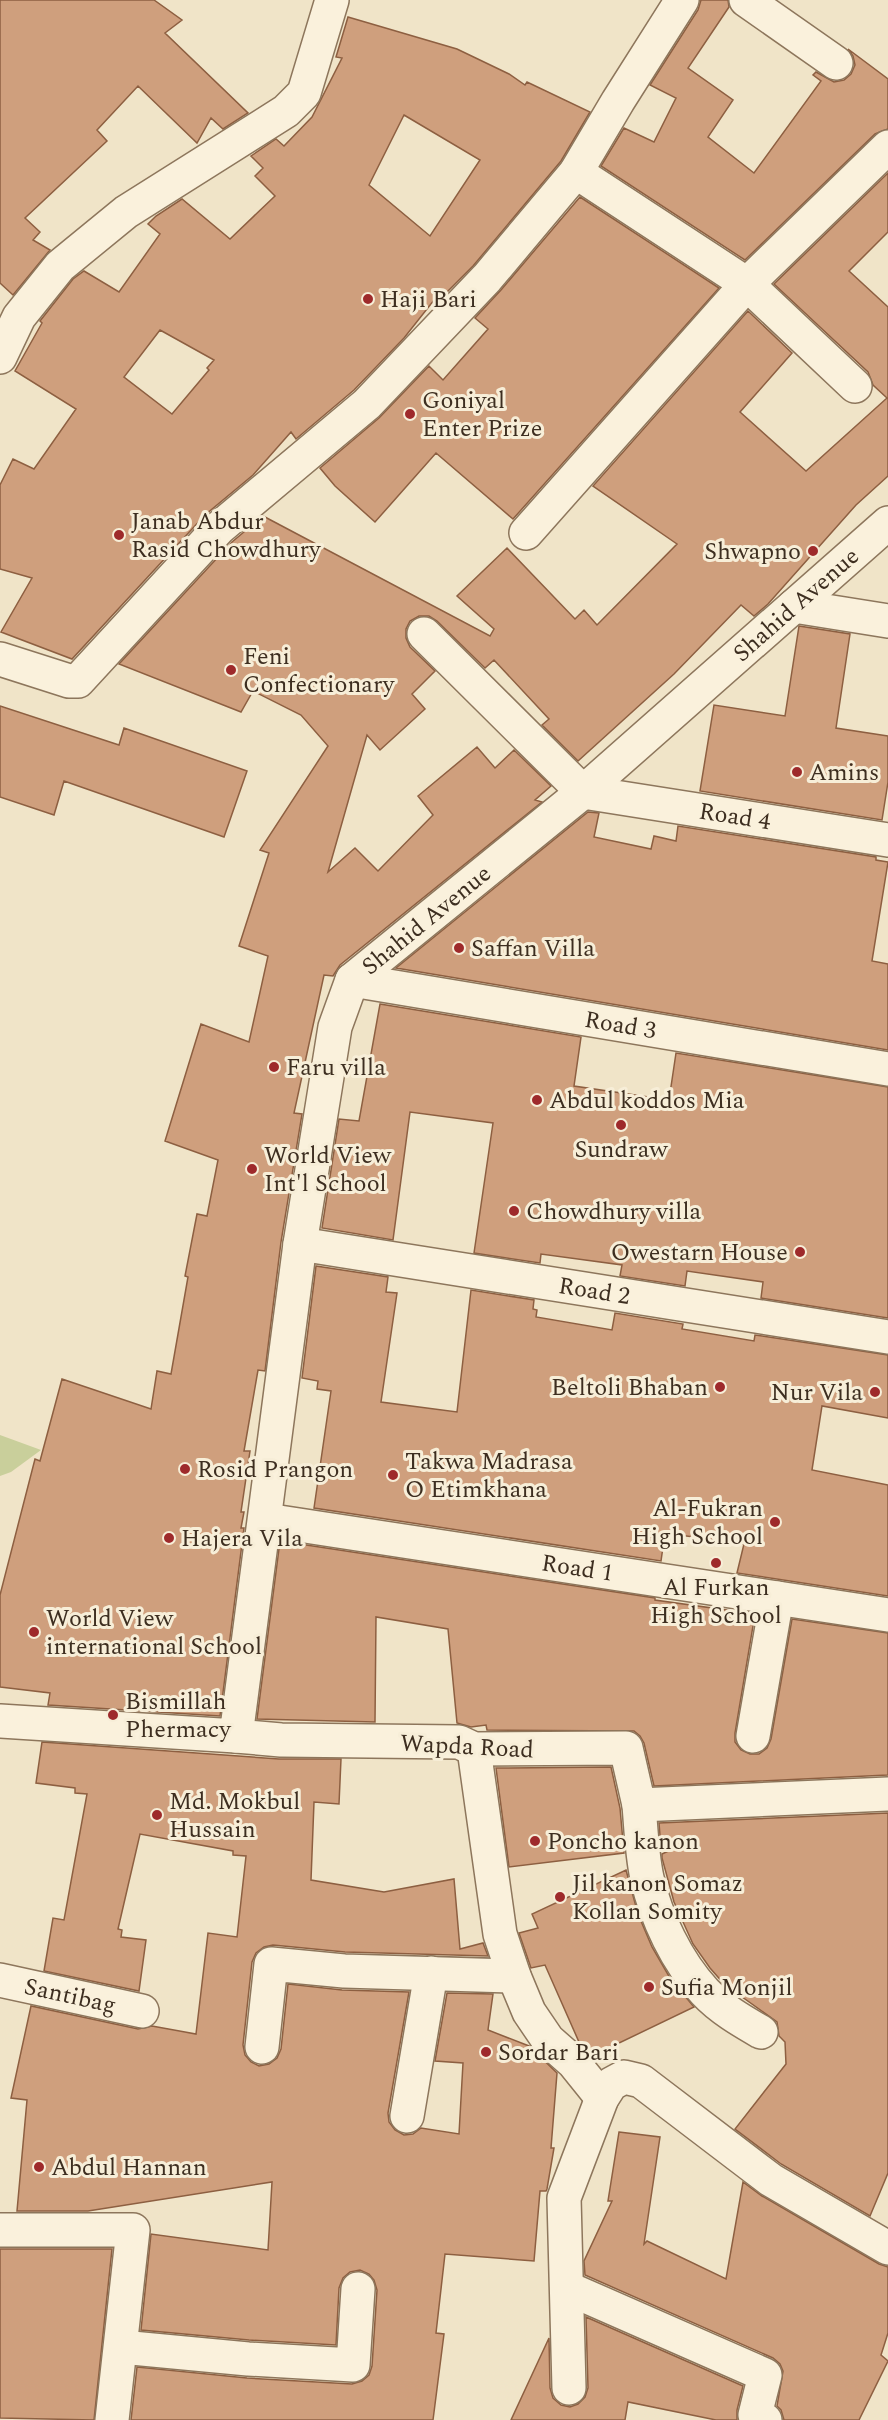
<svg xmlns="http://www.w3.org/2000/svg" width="888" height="2420" font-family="Spectral,serif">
<rect width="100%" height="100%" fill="#f0e4c8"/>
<path fill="#c9cf9b" d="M0,1435L41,1450L11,1472L0,1476Z"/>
<path fill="#cf9f7d" stroke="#8d5f41" stroke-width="1.5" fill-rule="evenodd" d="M0,0H154L182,20L165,33L248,113L223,129L211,118L197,143L138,86L97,130L107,141L25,218L40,232L33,240L50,250L13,295L0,283Z
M701,0H728L729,7L688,68L733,100L708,137L754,173L821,81L813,75L816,72L834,82L844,80L851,74L855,65L853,56L848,49L888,79V129L875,134L745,260L601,166L624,128L654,142L676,98L650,85L698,10Z
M348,17L457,49L509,74L525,85L527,82L590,112L561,161L473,266L446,293L442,290L404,338L354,390L296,439L291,432L253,475L205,515L72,659L1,632L32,578L0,569V485L13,459L34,469L76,409L15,371L42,323L40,321L73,279L84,271L119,292L160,234L148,224L156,216L182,199L230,239L275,196L255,176L263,168L251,156L276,139L284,146L312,117L342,58L336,57ZM404,115L480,160L430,236L369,185ZM160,330L214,360L207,368L209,370L172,414L124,377Z
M888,173V232L849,271L888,307V476L856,505L768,604L754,616L741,605L674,674L578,761L542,725L549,719L494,660L485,668L437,621L429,616H419L410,621L406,629V638L410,647L435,671L412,694L425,709L380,750L367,735L328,872L355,848L378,871L433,815L418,796L477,747L495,768L514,750L551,786L535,800L542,802L340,965L333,976L324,975L294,1113L302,1114L281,1242L265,1371L258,1370L244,1451H250L241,1512H244L241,1528H244L220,1716L48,1705L50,1693L0,1687V1595L35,1459L40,1461L62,1379L151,1409L157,1371L171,1374L188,1277L185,1276L197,1214L207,1216L218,1160L165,1141L201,1024L249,1042L268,956L239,946L269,853L260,850L328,746L301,715L253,691L241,712L119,664L232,542L263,516L490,636L494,629L457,596L507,548L575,619L584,610L597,625L677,544L593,486L748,311L792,353L740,412L806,471L887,398L873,385L868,372L774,284Z
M580,197L719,288L513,519L436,453L375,522L335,486L320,468L379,418L429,366L443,380L488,329L475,318L501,290Z
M799,626L850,634L836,728L888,736V782L882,820L700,791L714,705L785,716Z
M0,706L119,745L124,728L247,771L224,837L64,781L54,815L0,797Z
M588,812L599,813L594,837L651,849L654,836L676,841L678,826L876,857V860L888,862L872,961L888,964V1050L396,968Z
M380,1004L581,1037L574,1086L669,1100L676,1053L888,1087V1318L761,1298L763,1282L687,1271L685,1286L620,1276L622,1265L541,1254L540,1263L474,1253L493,1123L410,1112L393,1240L322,1228L339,1119L359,1121Z
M316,1266L388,1277L386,1292L397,1293L381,1402L457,1412L471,1290L534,1300L533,1309L537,1310L536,1317L612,1330L615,1313L683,1324L682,1329L754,1341L755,1335L888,1355V1418L822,1406L812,1470L888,1485V1596L737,1573L744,1544L665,1533L661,1561L314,1508L331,1391L317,1389L318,1381L302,1378Z
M280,1541L655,1598V1600L755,1614L735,1733V1742L741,1750L750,1754H759L767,1748L771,1739L792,1619L888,1633V1775L654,1786L644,1743L640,1736L634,1731L487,1730L486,1725L471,1727L457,1723L448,1629L376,1617L375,1722L257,1719Z
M42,1742L279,1759H341L339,1804L314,1802L311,1880L384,1892L454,1879L460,1949L483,1943L488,1956L345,1952L273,1945L264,1947L256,1953L252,1962L243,2045L245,2055L251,2062L259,2066L269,2064L277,2058L281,2049L288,1984L342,1990L409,1992L388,2113L389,2122L395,2130L404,2135L413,2134L421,2128L459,2134L463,2063L435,2061L447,1993L493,1994L488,2030L529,2046L557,2073L551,2148H554L547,2189L546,2191H540L534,2261L445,2254L436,2333L444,2334L433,2420H131L137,2367L247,2378L352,2384L362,2381L369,2375L372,2366L377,2290L374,2280L369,2274L360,2270L350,2272L343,2278L339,2288L336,2345L249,2340L141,2330L151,2234L268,2250L272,2182L88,2211H17L27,2100L11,2098L31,2006L138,2029L152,2026L196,2034L208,1933L237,1937L246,1856L233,1855V1851L140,1834L118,1929L122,1930L121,1937L146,1940L139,1991L44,1971L53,1918L64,1920L87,1794L75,1793V1788L36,1783Z
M611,1767L620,1808L624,1853L509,1867L496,1768Z
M888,1813V2173L870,2216L781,2164L735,2129L786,2064L785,2042L779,2036L777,2022L724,1984L710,1968L693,1944L674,1902L662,1858V1854L679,1846L661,1848L659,1823Z
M626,1870L638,1914L652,1947L670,1978L694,2007L592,2056L579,2042L545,1965L531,1968L519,1933L538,1928L532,1914Z
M619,2132L660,2137L644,2244L647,2241L726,2279L743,2182L762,2196L879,2264L888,2267V2333L881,2355L888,2361L859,2420H784L781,2410L777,2406L783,2371L780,2364L773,2358L585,2275L584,2261L612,2201H608Z
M0,2249H112L94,2420L0,2418Z
M586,2317L743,2386L737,2410V2420H716L628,2402L625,2420H511L549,2338L550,2388L553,2398L561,2405L570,2407L578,2404L585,2397L588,2388Z"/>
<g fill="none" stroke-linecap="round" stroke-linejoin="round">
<defs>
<g id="minor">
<path d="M746,0L836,63"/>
<path d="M576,172L747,284L855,386"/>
<path d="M0,357L19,317L60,266L126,212L286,111L304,93L332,0"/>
<path d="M526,533L747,284L888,147"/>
<path d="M794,606L888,621"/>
<path id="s1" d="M424,634L583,792L888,840"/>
<path d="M0,659L69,681H78L219,528L367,404L487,278L576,172L618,101L682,0"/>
<path id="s2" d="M352,980L888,1069"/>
<path id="s3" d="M300,1244L888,1337"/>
<path id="s4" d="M266,1520L888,1615"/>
<path d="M236,1736L281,1740L459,1742L474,1749L626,1748L639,1805L888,1794"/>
<path d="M753,1736L777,1598"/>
<path d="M474,1749L500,1934L514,1976L529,2012L548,2040L573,2062L602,2098"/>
<path d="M639,1805C641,1829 642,1855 647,1878C656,1918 677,1962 705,1992C721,2009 742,2021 761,2032"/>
<path id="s5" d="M0,1980L142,2011"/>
<path d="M262,2047L271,1964L344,1971L514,1976"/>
<path d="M407,2116L431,1973"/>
<path d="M0,2230H133L112,2420"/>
<path d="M567,2288L765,2375L755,2415L765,2420"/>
<path d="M121,2347L248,2359L353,2365L358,2289"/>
<path d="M569,2388L564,2198L602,2098L611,2084L624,2077L641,2081L771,2180L888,2248"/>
</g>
<g id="tertiary">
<path id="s6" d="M0,1721L236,1736L300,1244L335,1027L352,980L583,792L888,523"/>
</g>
</defs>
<use href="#minor" stroke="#8d765c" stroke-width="36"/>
<use href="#tertiary" stroke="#8d765c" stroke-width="36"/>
<use href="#minor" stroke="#faf1dc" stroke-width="33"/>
<use href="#tertiary" stroke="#faf1dc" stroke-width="33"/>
</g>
<g fill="#9e2a2b" stroke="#f7eed8" stroke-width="2">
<circle cx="368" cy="299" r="6"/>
<circle cx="410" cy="414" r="6"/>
<circle cx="119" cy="535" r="6"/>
<circle cx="813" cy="551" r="6"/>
<circle cx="231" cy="670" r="6"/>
<circle cx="797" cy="772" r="6"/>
<circle cx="459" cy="948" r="6"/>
<circle cx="274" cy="1067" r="6"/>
<circle cx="537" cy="1100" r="6"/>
<circle cx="621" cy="1125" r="6"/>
<circle cx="252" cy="1169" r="6"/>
<circle cx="514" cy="1211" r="6"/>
<circle cx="800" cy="1252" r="6"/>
<circle cx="720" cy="1387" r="6"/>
<circle cx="875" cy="1392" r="6"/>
<circle cx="185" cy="1469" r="6"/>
<circle cx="393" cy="1475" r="6"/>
<circle cx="775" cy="1522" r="6"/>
<circle cx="169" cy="1538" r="6"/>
<circle cx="716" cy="1563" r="6"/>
<circle cx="34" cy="1632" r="6"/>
<circle cx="113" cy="1715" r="6"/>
<circle cx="157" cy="1815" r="6"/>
<circle cx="535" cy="1841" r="6"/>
<circle cx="560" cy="1897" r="6"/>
<circle cx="649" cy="1987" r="6"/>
<circle cx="486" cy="2052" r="6"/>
<circle cx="39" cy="2167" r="6"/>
</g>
<g text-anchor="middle" stroke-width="6" stroke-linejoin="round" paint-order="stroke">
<g font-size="24" fill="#3d2e20" stroke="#f7eed8" text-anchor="start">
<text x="380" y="307">Haji Bari</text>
<text x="422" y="408">Goniyal<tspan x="422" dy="28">Enter Prize</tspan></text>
<text x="131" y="529">Janab Abdur<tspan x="131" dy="28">Rasid Chowdhury</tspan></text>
<text x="801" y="559" text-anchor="end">Shwapno</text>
<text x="243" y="664">Feni<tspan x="243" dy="28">Confectionary</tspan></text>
<text x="809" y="780">Amins</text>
<text x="471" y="956">Saffan Villa</text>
<text x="286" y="1075">Faru villa</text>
<text x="549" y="1108">Abdul koddos Mia</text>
<text x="621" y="1157" text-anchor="middle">Sundraw</text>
<text x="264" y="1163">World View<tspan x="264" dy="28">Int'l School</tspan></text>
<text x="526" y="1219">Chowdhury villa</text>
<text x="788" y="1260" text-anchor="end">Owestarn House</text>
<text x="708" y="1395" text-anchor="end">Beltoli Bhaban</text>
<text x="863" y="1400" text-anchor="end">Nur Vila</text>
<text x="405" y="1469">Takwa Madrasa<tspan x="405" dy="28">O Etimkhana</tspan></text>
<text x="197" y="1477">Rosid Prangon</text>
<text x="763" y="1516" text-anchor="end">Al-Fukran<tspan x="763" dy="28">High School</tspan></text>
<text x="181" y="1546">Hajera Vila</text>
<text x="716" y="1595" text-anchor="middle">Al Furkan<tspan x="716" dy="28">High School</tspan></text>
<text x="46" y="1626">World View<tspan x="46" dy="28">international School</tspan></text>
<text x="125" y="1709">Bismillah<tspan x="125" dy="28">Phermacy</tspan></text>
<text x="169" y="1809">Md. Mokbul<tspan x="169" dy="28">Hussain</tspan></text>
<text x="547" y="1849">Poncho kanon</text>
<text x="572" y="1891">Jil kanon Somaz<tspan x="572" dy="28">Kollan Somity</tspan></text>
<text x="661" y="1995">Sufia Monjil</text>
<text x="498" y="2060">Sordar Bari</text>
<text x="51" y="2175">Abdul Hannan</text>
</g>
<g font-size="24" fill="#3d2e20" stroke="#f7eed8">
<text dy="8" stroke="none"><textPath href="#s6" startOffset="1584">Shahid Avenue</textPath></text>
<text dy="8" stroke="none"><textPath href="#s1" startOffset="378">Road 4</textPath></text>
<text dy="8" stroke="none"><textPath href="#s6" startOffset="1098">Shahid Avenue</textPath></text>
<text dy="8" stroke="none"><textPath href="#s2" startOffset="272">Road 3</textPath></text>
<text dy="8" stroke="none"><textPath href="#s3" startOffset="298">Road 2</textPath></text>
<text dy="8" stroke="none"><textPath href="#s4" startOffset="315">Road 1</textPath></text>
<text transform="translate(467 1746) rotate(3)" y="8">Wapda Road</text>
<text dy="8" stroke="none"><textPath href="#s5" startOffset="72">Santibag</textPath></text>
</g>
</g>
</svg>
